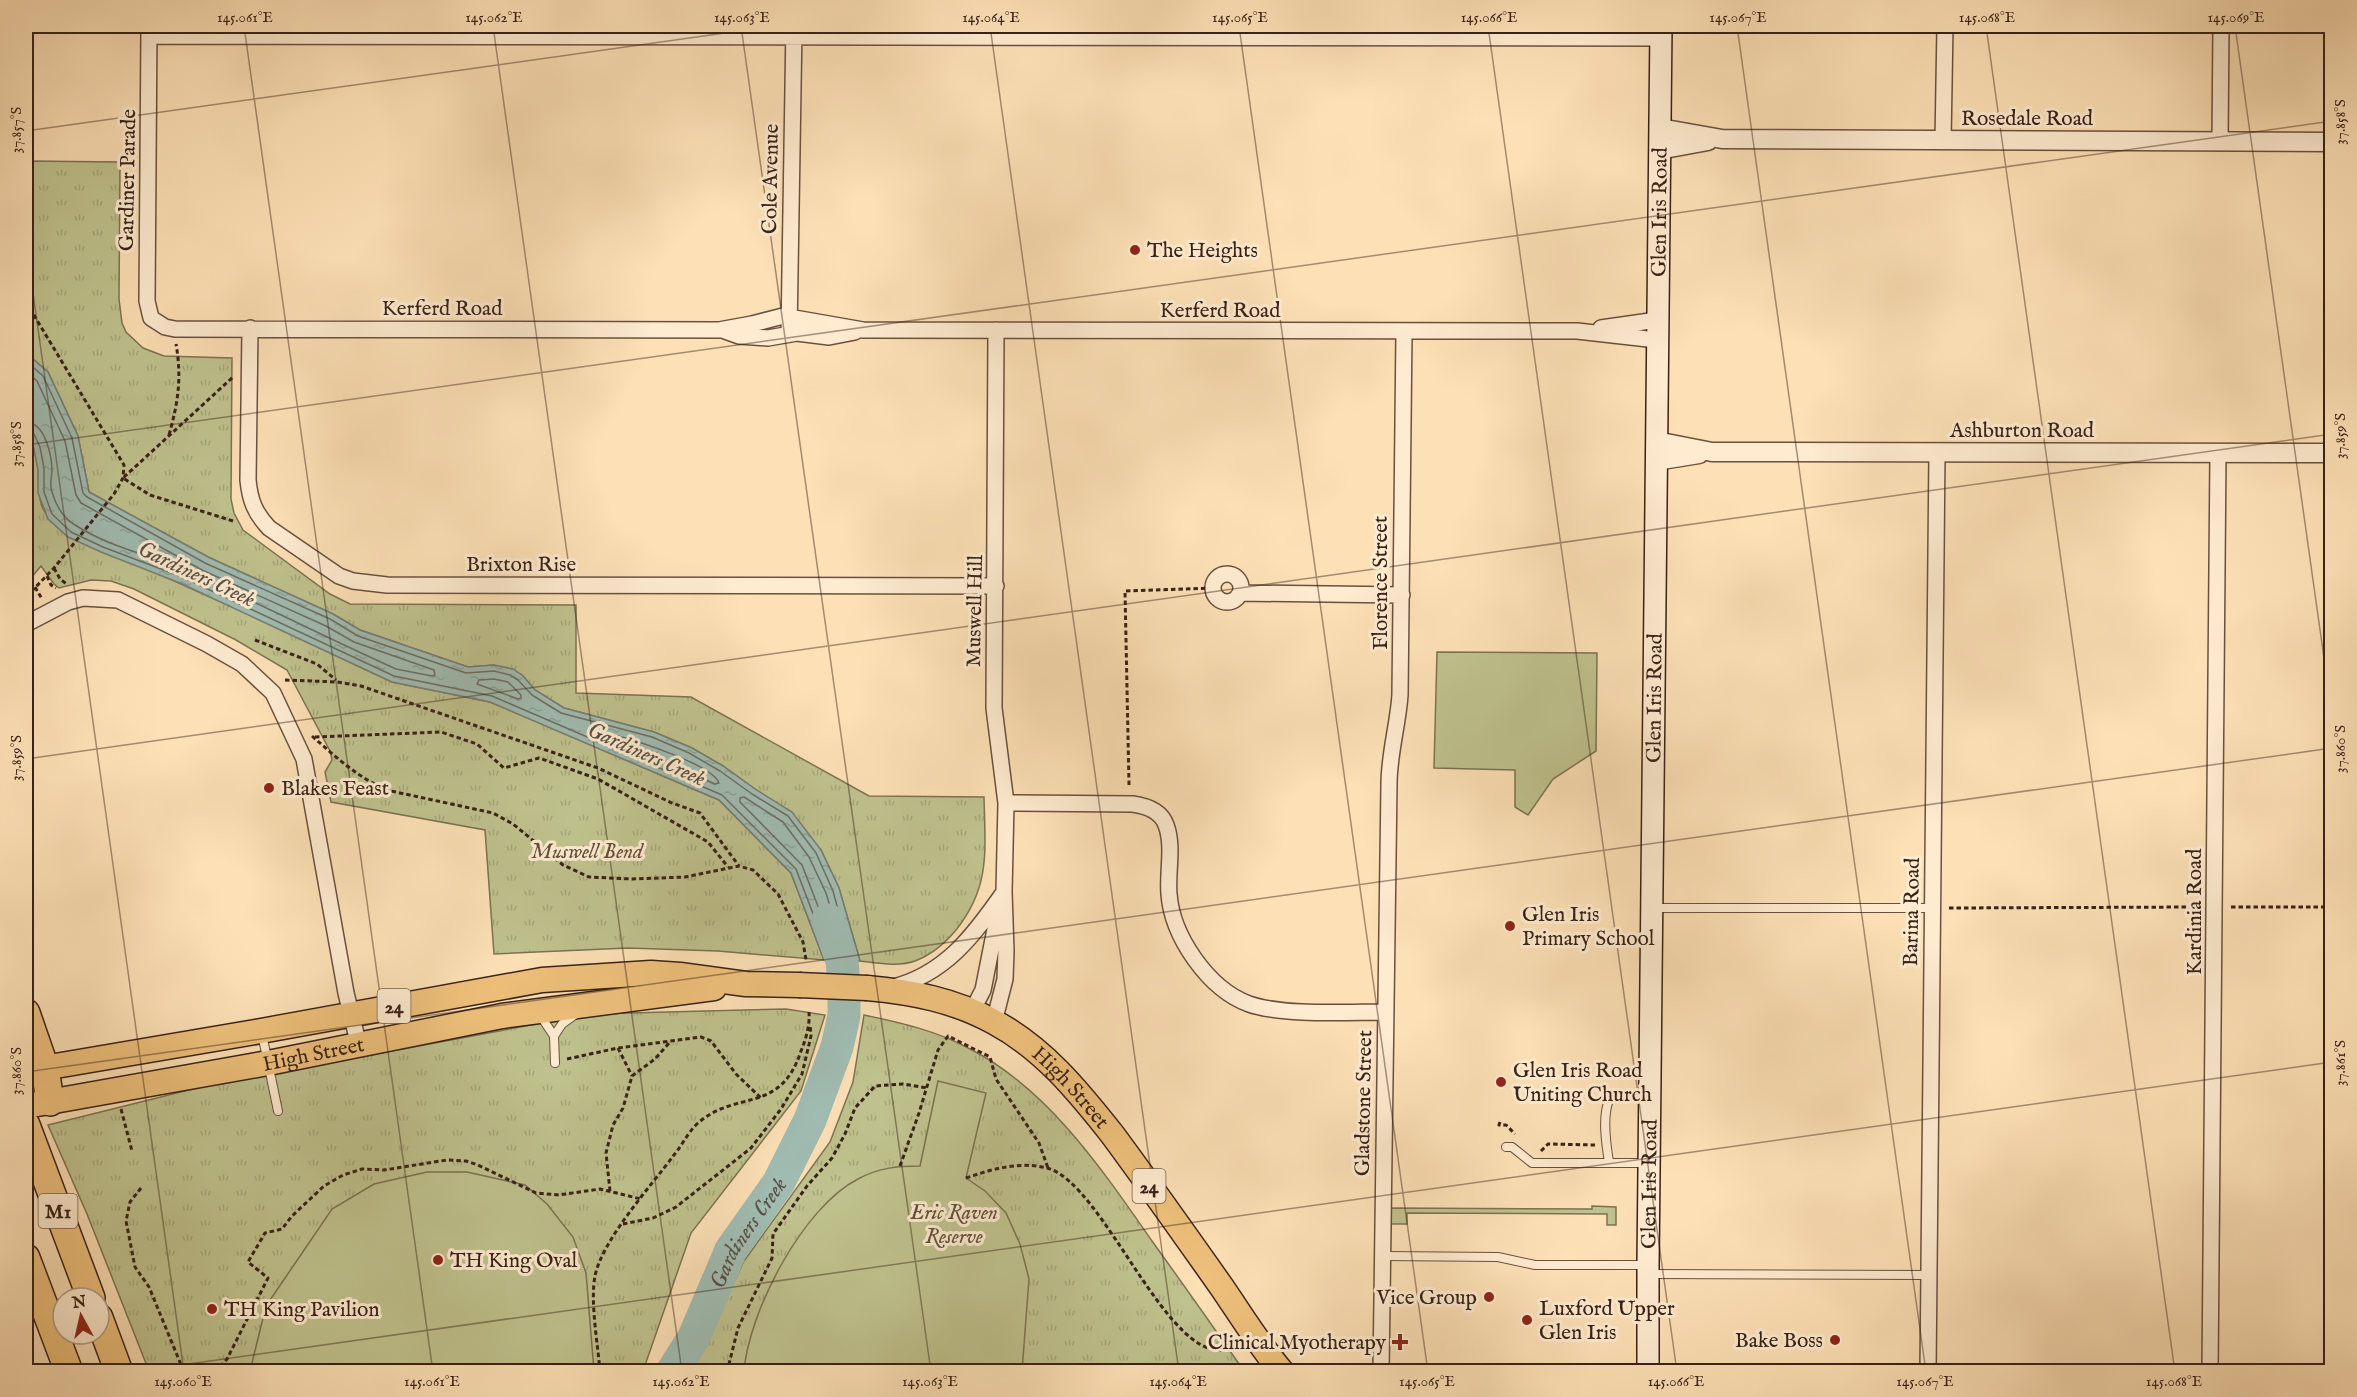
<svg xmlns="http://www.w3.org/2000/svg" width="2357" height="1397" font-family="'IM FELL English',serif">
<defs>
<pattern id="park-tufts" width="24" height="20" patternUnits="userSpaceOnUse" patternTransform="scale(1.5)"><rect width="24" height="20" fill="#bfc28e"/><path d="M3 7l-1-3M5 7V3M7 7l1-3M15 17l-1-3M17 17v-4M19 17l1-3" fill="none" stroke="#a5a67a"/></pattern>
<pattern id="water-ripples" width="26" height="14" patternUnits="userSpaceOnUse" patternTransform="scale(1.5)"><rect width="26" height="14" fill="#a0bcb2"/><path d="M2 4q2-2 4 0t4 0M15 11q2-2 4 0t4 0" fill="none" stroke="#8ba198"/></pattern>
</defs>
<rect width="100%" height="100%" fill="#fde0b6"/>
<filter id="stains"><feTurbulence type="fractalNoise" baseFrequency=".00333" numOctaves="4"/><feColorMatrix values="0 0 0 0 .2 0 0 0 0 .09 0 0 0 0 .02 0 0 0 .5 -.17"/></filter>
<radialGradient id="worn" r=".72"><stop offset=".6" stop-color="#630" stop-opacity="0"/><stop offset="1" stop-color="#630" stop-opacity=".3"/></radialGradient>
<path fill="url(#park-tufts)" stroke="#7c7252" stroke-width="1.5" d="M26,161L120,162L119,299L122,323L126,332L143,348L164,356L232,358L231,499L234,513L243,530L330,594L350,604L576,605V693L691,697L869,796L984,797C985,850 991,886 956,930C946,942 931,955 915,961C898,967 878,963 860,961L839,888L821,850L755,789L723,766L692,748L654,732L564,708L535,690L522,675L494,665L468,667L360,630L333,614L208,557L89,492L78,436L48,372L26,353Z
M26,430C31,442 38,456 38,470C39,497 37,509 59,529L241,611L392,682L490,702L719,800L791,873L824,960L718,951L628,948L494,954L485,830L331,802L325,772L332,760L330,751L287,670L236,640L134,589L111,581L91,580L59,588L54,584L41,566L26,584Z
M786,1009L825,1015L801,1091L691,1233L643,1371H149L87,1214L48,1125L209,1085L590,1014Z
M864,1015C902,1023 938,1031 972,1050C1050,1091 1103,1171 1152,1241C1183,1284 1214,1328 1244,1371L692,1372L744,1261L830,1142L853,1082Z"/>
<path fill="#bfc28e" stroke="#7c7252" stroke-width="1.5" d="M1437,652L1597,653L1596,751L1553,779L1528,815L1515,807V770L1434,768Z
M938,1081L986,1093L966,1178L985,1191L1006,1213L1020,1244L1029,1279L1022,1371H744C749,1311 803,1207 858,1179C878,1168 897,1166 920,1166Z
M427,1172H467L525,1185L547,1204L573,1237L586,1273L594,1371H250L266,1306L332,1209L374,1184Z
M1592,1206L1616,1207V1225H1607V1214L1407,1213V1224H1391V1208L1592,1209Z"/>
<path fill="url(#water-ripples)" stroke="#767e74" stroke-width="1.5" d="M26,353L48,372L78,436L89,492L208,557L333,614L360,630L468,667L494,665L513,669L522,675L535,690L564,708L654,732L692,748L723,766L755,789L792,812L821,850L839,888L860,961L824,960L791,873L719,800L490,702L392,682L180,583L101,552L68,537L48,519L38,493V470L34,449L26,429Z"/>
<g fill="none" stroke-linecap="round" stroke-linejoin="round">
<path stroke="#6c6e64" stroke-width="1.5" d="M26,361L43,376L72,438L83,493L87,497L205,563L330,619L358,636L466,673L494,671L510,675L518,680L532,695L561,713L652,737L689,753L720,771L752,794L788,816L816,853L833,891L850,954L828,953L796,869L722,795L492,696L394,676L182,577L103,547L71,532L52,514L44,492V468L40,447L33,432L26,429
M26,371L37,381L65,441L76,495L81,503L202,570L326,626L354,642L434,670L435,675L432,676L396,669C325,637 256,602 185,570C149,555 107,546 75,525C62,517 56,506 52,492C49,484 52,477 52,469C51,453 45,423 26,422
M494,679L508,682L521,695V698L518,699L477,684L479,680Z
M618,736C637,741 713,765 719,783L715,784L616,741L614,737Z
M740,798L744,797L783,822L809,857L826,893L841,943L839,947L833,945L802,865L740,802Z"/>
<path stroke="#a0bcb2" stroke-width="33" id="s1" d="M672,1372L694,1337L731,1250L779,1182L810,1120L837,1047L844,1016V985L842,961L828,920"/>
<defs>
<path id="service" d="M1655,908H1932
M540,1015L554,1036L555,1063
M262,1034L278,1111
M554,1036L562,1024L576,1014
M1506,1147H1512L1532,1163H1648
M1609,1162C1606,1144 1602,1117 1609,1100L1615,1097L1649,1096
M1383,1256L1498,1257L1535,1265H1646
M1649,1274L1929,1275"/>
<path id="minor" d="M149,26L147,301L151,318L165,327L175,329L719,330L752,324L783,316L863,330L1577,331L1657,340
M149,36L1661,38
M1943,141L1945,26
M2220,141L2221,26
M250,328L248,480C250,501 255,513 269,528L339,576L353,581L387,585L996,586
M1601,328L1657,320
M725,331L739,336L768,338L797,333L829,337L855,332
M789,333L794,26
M1213 588a14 14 0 1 1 28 0a14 14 0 1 1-28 0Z
M1240,593L1402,595
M26,624L68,602L83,598L118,600L207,644L242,664L273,693L304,759L346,993L359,1046
M1006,803L1133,804C1147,806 1161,811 1166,825C1174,846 1167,872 1169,894C1172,936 1208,989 1249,1004C1284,1016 1347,1012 1386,1012
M890,988C945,975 974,935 1004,892
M972,1011L983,990L999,909
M994,1022L1005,979L1006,951L1004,892L1006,803L994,708L996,330
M1381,1372L1389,784C1389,754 1398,725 1400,695L1404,331
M1928,1372L1937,452
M2210,1372L2218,453"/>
<path id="tertiary" d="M1660,128L1722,139L2332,142
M1659,150L1708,141
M1656,441L1712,452H1729L2332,453
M1656,461L1699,454"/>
<g id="secondary">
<path id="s2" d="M1648,1372V1265L1661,26"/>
</g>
<g id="primary">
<path id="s3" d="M867,988C912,992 954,1000 994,1022C1043,1048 1078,1091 1112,1134C1149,1184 1185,1235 1221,1286C1241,1315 1259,1345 1282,1372"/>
<path d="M26,1071L261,1031L542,980L651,973L680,975L746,984L799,985"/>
<path id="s4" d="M26,1106L268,1063L502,1016L714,988"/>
</g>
<path id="motorway" d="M26,1013L45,1068L50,1102
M26,1125L91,1298
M26,1258L69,1372
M99,1318L119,1372"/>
</defs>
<use href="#service" stroke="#69513f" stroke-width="10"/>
<use href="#minor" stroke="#69513f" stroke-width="18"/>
<use href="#tertiary" stroke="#69513f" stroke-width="21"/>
<use href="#secondary" stroke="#382117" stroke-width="24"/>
<use href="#primary" stroke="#382117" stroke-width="27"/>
<use href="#motorway" stroke="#382117" stroke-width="30"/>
<path stroke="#382117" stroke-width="3" stroke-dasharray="4.5 3" stroke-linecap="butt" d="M26,302L124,465L123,478L114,494L54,568L26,597
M169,435C178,403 182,378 176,344
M233,521L150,495L123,478L233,377
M54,568L60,579L68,585
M47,576L51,585L56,588
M35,587L42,599
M255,640L317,664L336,680
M285,680L337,682L361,686L598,768L672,803L700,813L739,866
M312,736C337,758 360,780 391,791L493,813L513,824L563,865L589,877L632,879L685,877L739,866L753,870L778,894L803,942L806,960
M315,737L441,732L477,744L504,768L539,758L598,779L708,842L728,867
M1129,785L1125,591L1214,588
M2231,907H2332
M1949,908L2197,907
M618,1048L632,1076
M567,1059L618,1048L701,1037L711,1041L736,1074L761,1098
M121,1109L132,1151
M1500,1122L1499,1125H1506L1515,1134
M1541,1151L1548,1144L1595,1145
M900,1166L919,1113L938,1050L948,1036L990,1057L996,1079L1039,1143L1048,1168
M966,1178C992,1169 1020,1161 1047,1168C1105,1183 1170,1372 1230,1348
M141,1188L130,1202L126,1221L135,1267L149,1287L184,1372
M610,1191L606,1153L613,1125L623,1108L632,1076L655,1059L670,1042
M623,1224L653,1218L676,1207L751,1148L781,1109L802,1074L811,1036L810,1024
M215,1372L227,1359L268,1278L248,1262L265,1233L282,1229L292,1216L324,1186L343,1175L362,1169L384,1170L447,1160L466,1161L478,1165L536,1193L559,1195L600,1189L641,1199
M600,1372C598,1345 590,1302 595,1276C602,1240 651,1186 674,1155C683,1144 688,1132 698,1123C737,1089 780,1115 801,1051C806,1039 810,1025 809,1012
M727,1372L738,1328L772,1258L773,1234L807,1186L832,1158L845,1134L855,1108L875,1086L903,1084L927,1088"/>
<use href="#service" stroke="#feebd0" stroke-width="8"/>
<use href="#minor" stroke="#feebd0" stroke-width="15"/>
<use href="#tertiary" stroke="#feebd0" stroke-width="18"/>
<use href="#secondary" stroke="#feebd0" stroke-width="21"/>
<use href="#primary" stroke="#eec07b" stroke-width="24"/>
<use href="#motorway" stroke="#eec07b" stroke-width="27"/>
<defs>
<path id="primary-bridge" d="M799,985L867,988"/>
</defs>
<use href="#primary-bridge" stroke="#382117" stroke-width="27" stroke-linecap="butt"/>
<use href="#primary-bridge" stroke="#eec07b" stroke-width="24"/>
</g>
<path fill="none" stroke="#382117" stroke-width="1.5" stroke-opacity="0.45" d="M244,26L433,1372M493,26L682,1372M741,26L931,1372M990,26L1179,1372M1239,26L1428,1372M1488,26L1677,1372M1737,26L1926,1372M1986,26L2175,1372M2235,26L2332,715M26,131L775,26M26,243L184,1372M26,445L2332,121M26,759L2332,434M26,1072L2332,748M131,1372L2332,1062"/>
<g fill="#8f2418" stroke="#feebd0" stroke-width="2">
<circle cx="1135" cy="250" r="6"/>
<circle cx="269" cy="788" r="6"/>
<circle cx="1510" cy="926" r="6"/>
<circle cx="1501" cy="1082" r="6"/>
<circle cx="438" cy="1260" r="6"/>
<circle cx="1489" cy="1297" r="6"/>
<circle cx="212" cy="1309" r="6"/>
<circle cx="1527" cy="1320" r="6"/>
<circle cx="1835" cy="1340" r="6"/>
<path d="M1397 1333h6v6h6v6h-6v6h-6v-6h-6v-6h6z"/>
</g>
<g text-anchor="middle" stroke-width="6" stroke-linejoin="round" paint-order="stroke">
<g fill="#feebd0" stroke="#735e4e" stroke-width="1.5">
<rect x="377.5" y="989" width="33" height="34" rx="4.5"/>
<rect x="1132.5" y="1169" width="33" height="34" rx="4.5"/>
<rect x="38.5" y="1194" width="39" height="34" rx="4.5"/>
</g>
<g font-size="20" font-weight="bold" fill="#382117">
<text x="394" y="1013">24</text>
<text x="1149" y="1193">24</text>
<text x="58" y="1218">M1</text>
</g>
<g font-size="21" fill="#382117" stroke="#feebd0">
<text x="2027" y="125">Rosedale Road</text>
<text transform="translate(770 179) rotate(-89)" y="7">Cole Avenue</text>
<text transform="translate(127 180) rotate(-89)" y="7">Gardiner Parade</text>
<text dy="7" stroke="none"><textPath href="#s2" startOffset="1160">Glen Iris Road</textPath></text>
<text x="442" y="315">Kerferd Road</text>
<text x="1220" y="317">Kerferd Road</text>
<text x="2022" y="437">Ashburton Road</text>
<text x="521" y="571">Brixton Rise</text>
<text transform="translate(1380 583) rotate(-90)" y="7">Florence Street</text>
<text transform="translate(974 611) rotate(-89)" y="7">Muswell Hill</text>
<text dy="7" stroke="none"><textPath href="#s2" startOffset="674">Glen Iris Road</textPath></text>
<text transform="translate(1911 912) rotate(-89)" y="7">Barina Road</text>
<text transform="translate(2194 912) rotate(-90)" y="7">Kardinia Road</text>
<text dy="7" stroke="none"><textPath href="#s4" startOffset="292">High Street</textPath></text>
<text dy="7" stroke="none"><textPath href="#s3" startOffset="234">High Street</textPath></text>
<text transform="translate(1363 1103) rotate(-89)" y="7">Gladstone Street</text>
<text dy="7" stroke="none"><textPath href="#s2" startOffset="188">Glen Iris Road</textPath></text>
</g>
<g font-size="21" fill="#382117" stroke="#feebd0" text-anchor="start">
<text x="1147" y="257">The Heights</text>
<text x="281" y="795">Blakes Feast</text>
<text x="1522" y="921">Glen Iris<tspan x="1522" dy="24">Primary School</tspan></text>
<text x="1513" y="1077">Glen Iris Road<tspan x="1513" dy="24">Uniting Church</tspan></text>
<text x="450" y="1267">TH King Oval</text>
<text x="1477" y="1304" text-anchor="end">Vice Group</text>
<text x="1539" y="1315">Luxford Upper<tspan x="1539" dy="24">Glen Iris</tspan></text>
<text x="224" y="1316">TH King Pavilion</text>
<text x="1823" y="1347" text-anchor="end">Bake Boss</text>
<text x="1386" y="1349" text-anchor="end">Clinical Myotherapy</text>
</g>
<g font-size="21" font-style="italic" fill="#60513b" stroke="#feebd0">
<text x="587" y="858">Muswell Bend</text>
<text x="954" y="1219">Eric Raven<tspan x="954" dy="24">Reserve</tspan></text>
</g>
<g font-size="22" font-style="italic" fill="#575046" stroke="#feebd0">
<text transform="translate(197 573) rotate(25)" y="8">Gardiners Creek</text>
<text transform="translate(647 753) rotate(24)" y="8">Gardiners Creek</text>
<text dy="8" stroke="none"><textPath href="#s1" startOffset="159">Gardiners Creek</textPath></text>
</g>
</g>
<rect width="2357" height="1397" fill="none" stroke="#fde0b6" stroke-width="66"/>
<g transform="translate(81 1316) rotate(352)"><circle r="28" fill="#feebd0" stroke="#af9a86" stroke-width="1.5"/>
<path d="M0-4.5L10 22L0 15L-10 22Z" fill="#8f2418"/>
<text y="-9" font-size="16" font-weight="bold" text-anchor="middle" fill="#382117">N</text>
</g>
<rect x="33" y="33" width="2291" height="1331" fill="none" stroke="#382117" stroke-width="2"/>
<g font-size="15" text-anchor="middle" fill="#382117">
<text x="245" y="22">145.061°E</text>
<text x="494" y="22">145.062°E</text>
<text x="742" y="22">145.063°E</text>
<text x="991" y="22">145.064°E</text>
<text x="1240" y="22">145.065°E</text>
<text x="1489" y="22">145.066°E</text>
<text x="1738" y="22">145.067°E</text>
<text x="1987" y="22">145.068°E</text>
<text x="2236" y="22">145.069°E</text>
<text transform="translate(2340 122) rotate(-90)" y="5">37.858°S</text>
<text transform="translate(16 130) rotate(-90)" y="5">37.857°S</text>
<text transform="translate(2340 436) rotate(-90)" y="5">37.859°S</text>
<text transform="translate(16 444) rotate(-90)" y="5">37.858°S</text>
<text transform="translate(2340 749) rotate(-90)" y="5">37.860°S</text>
<text transform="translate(16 758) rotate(-90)" y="5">37.859°S</text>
<text transform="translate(2340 1063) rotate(-90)" y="5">37.861°S</text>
<text transform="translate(16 1071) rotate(-90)" y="5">37.860°S</text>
<text x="183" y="1386">145.060°E</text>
<text x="432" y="1386">145.061°E</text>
<text x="681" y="1386">145.062°E</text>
<text x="930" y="1386">145.063°E</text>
<text x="1178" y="1386">145.064°E</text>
<text x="1427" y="1386">145.065°E</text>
<text x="1676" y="1386">145.066°E</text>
<text x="1925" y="1386">145.067°E</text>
<text x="2174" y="1386">145.068°E</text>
</g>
<rect width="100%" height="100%" filter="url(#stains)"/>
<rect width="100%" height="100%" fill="url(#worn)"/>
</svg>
